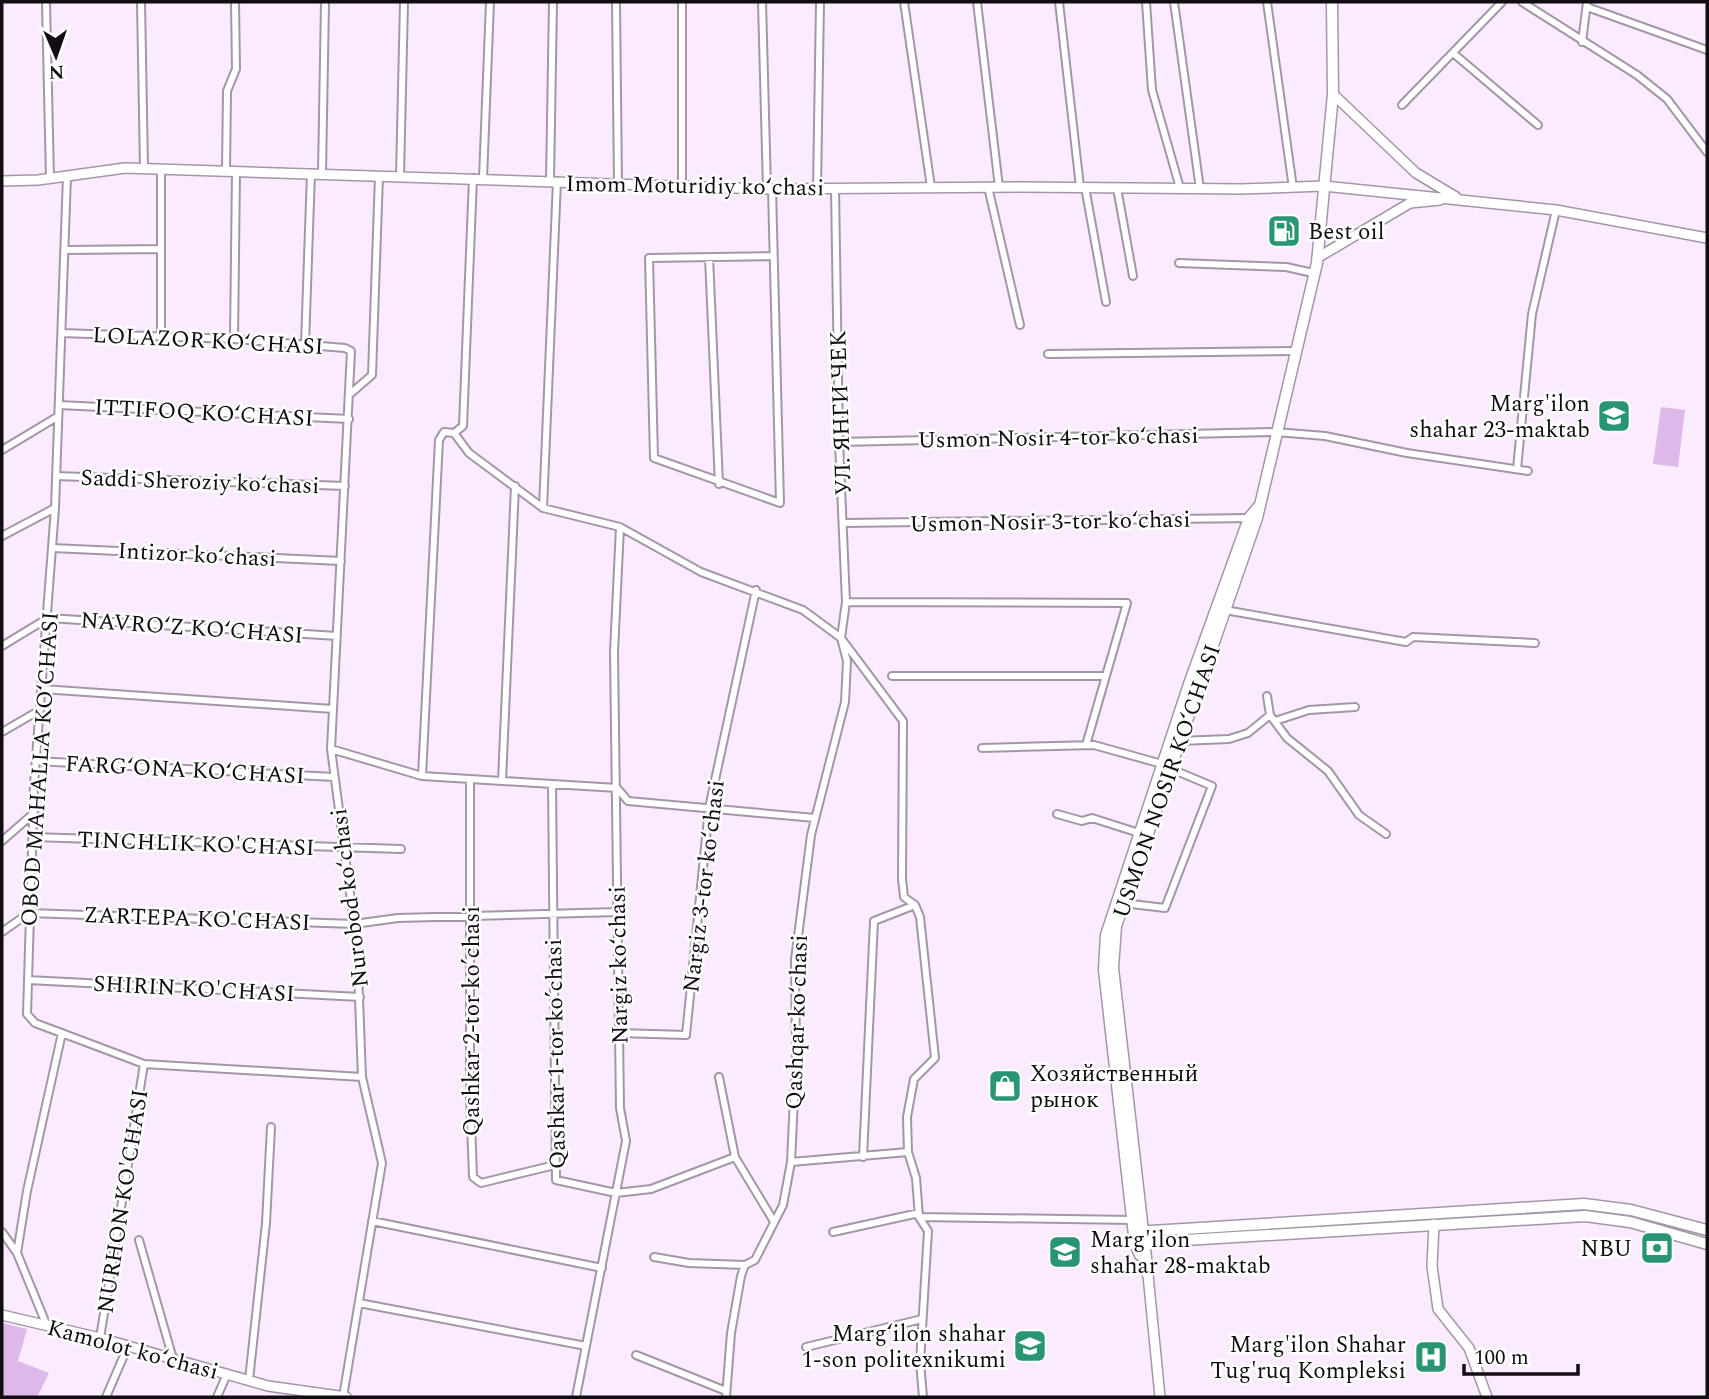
<svg xmlns="http://www.w3.org/2000/svg" width="1709" height="1399" font-family="Spectral,serif">
<rect width="100%" height="100%" fill="#faecfe"/>
<path fill="#deb8e9" d="M1661,407L1685,410L1678,467L1653,464Z
M2,1323L27,1329L18,1361L49,1373L37,1397H2Z"/>
<g fill="none" stroke-linecap="round" stroke-linejoin="round">
<defs>
<path id="street" d="M46,2L50,179
M141,2L144,168
M616,2L618,185
M682,2V188
M762,2L767,189
M904,2L931,187
M977,2L999,187
M1059,2L1080,187
M1146,2L1152,90L1180,188
M1174,2L1200,189
M1267,2L1293,188
M1522,2L1637,75L1667,99L1707,152
M1587,7L1707,50
M1582,42L1587,2
M1453,53L1538,125
M1402,105L1502,2
M161,169V336
M226,171L227,91L236,69L235,2
M322,173L325,2
M67,176L55,508L34,784L27,1014L35,1023L144,1064L362,1077
M400,176L404,2
M483,178L490,2
M550,181L553,2
M988,187L1020,325
M1085,187L1106,302
M1117,188L1133,276
M772,189L780,503L654,458L649,258L773,256
M817,189L820,2
M65,250L161,249
M709,257L719,484
M1179,263L1286,267L1313,273
M62,333L234,339L345,348L351,351L331,749L357,946L362,1077L382,1163L343,1397
M234,339L236,171
M305,344L311,173
M1048,354L1295,351
M350,394L372,375L379,176
M59,405L349,419
M454,433L469,453L543,508L620,527L701,572L803,610L841,638L903,721L902,879L904,897L915,905L920,917L935,1058L914,1079L907,1117L908,1152L916,1178L919,1217L928,1231L920,1362L923,1397
M454,433L463,426L473,178
M839,442L1276,432L1325,436L1407,453L1528,471
M2,450L57,417
M1517,469L1532,314L1556,210
M56,476L345,486
M543,508L557,181
M844,523L1252,518
M2,536L55,508
M52,548L341,561
M846,602L1127,603L1086,745
M1225,610L1406,642L1413,637L1535,643
M2,646L48,618L337,636
M892,676H1104
M42,689L333,709
M1267,696L1270,715
M1275,721L1309,710L1355,707
M2,732L40,710
M1179,741L1229,739L1248,733L1270,715L1287,738L1328,771L1359,815L1386,834
M982,748L1094,745L1162,764
M331,749L422,776L617,788L628,801L815,818
M36,761L334,777
M422,776L439,440L444,432L454,433
M470,779V1095L473,1177L481,1183L555,1165
M502,781L515,486
M552,784L556,1180L616,1193L651,1189L735,1157L773,1220
M1057,814L1082,821L1092,818L1139,833
M33,837L401,849
M2,841L34,813
M1123,903L1165,908L1212,786L1169,768
M2,932L29,913L354,924L398,918L618,912
M28,980L360,997
M619,1033L686,1035L709,808L756,590
M719,1077L735,1157
M863,1157L874,921L915,905
M791,1162L908,1152
M919,1217L1134,1220
M372,1221L602,1268
M2,1232L17,1253
M833,1232L919,1213
M139,1240L173,1359
M654,1257L689,1263L745,1265
M359,1303L586,1346
M47,1326L17,1253L27,1191L62,1033
M100,1338L144,1064
M806,1347L922,1319
M636,1355L726,1391
M249,1380L266,1223L271,1127
M106,1397L128,1346
M217,1397L227,1374
M576,1397L626,1141L620,1108L614,652L620,527
M726,1397L731,1333L741,1276L745,1265L755,1260L783,1205L791,1162L796,1056L795,960L811,835L845,702L847,661L841,638L846,602L839,442L835,188"/>
<path id="secondary" d="M1333,94L1416,173L1456,197
M2,181L38,180L125,168L767,189L1023,187L1241,189L1324,186L1556,210L1707,238
M1317,258L1410,203L1440,200
M1434,1224L1432,1266L1438,1309L1469,1348L1487,1397
M1148,1275L1160,1397
M2,1315L100,1338L268,1386L346,1397"/>
<path id="primary" d="M1135,1232L1584,1204L1631,1210L1707,1230
M1136,1243L1585,1216L1630,1222L1707,1244
M1140,1255L1135,1244L1104,970L1106,935L1189,684L1249,518L1259,506
M1148,1275L1113,968L1116,926L1257,518L1317,263L1333,94L1332,2"/>
</defs>
<use href="#street" stroke="#a595a9" stroke-width="10"/>
<use href="#secondary" stroke="#a595a9" stroke-width="12"/>
<use href="#primary" stroke="#a595a9" stroke-width="13"/>
<use href="#street" stroke="#fff" stroke-width="6"/>
<use href="#secondary" stroke="#fff" stroke-width="9"/>
<use href="#primary" stroke="#fff" stroke-width="10"/>
</g>
<defs>
<symbol id="fuel-square" viewBox="-11 -11 22 22"><rect x="-9" y="-9" width="18" height="18" rx="4" fill="#299574" stroke="#fff"/><path d="M-5.5-6h7V0h2V4h1.3V-2.5L3-4.5l.8-.8L6-3V5H2.5V1h-1V6h-7ZM-4.2-4.7v3.2H.2V-4.7Z" fill="#fff"/></symbol>
<symbol id="school-square" viewBox="-11 -11 22 22"><rect x="-9" y="-9" width="18" height="18" rx="4" fill="#299574" stroke="#fff"/><path d="M0-5L7-2L0 1L-7-2ZM-4 1L0 2.5L4 1V4Q0 6-4 4Z" fill="#fff"/></symbol>
<symbol id="shop-square" viewBox="-11 -11 22 22"><rect x="-9" y="-9" width="18" height="18" rx="4" fill="#299574" stroke="#fff"/><path d="M-5-2.5h2.3a2.7 3.5 0 0 1 5.4 0H5L5.5 6h-11ZM-1.5-2.5h3a1.5 2.3 0 0 0-3 0Z" fill="#fff"/></symbol>
<symbol id="bank-square" viewBox="-11 -11 22 22"><rect x="-9" y="-9" width="18" height="18" rx="4" fill="#299574" stroke="#fff"/><path d="M-6-4H6V4H-6ZM0-2.3a2.3 2.3 0 1 0 0 4.6a2.3 2.3 0 1 0 0-4.6Z" fill="#fff"/></symbol>
<symbol id="hospital-square" viewBox="-11 -11 22 22"><rect x="-9" y="-9" width="18" height="18" rx="4" fill="#299574" stroke="#fff"/><path d="M-5-5h3v3.5h4V-5h3V5h-3V1.5h-4V5h-3Z" fill="#fff"/></symbol>
</defs>
<g fill-rule="evenodd">
<use href="#fuel-square" x="1265" y="212" width="38" height="38"/>
<use href="#school-square" x="1595" y="397" width="38" height="38"/>
<use href="#shop-square" x="986" y="1067" width="38" height="38"/>
<use href="#bank-square" x="1638" y="1229" width="38" height="38"/>
<use href="#school-square" x="1046" y="1233" width="38" height="38"/>
<use href="#school-square" x="1011" y="1327" width="38" height="38"/>
<use href="#hospital-square" x="1412" y="1338" width="38" height="38"/>
</g>
<g text-anchor="middle" stroke-width="5" stroke-linejoin="round" paint-order="stroke">
<g font-size="23" fill="#120c13" stroke="#fff">
<text transform="translate(695 185) rotate(1)" y="8">Imom Moturidiy koʻchasi</text>
<text transform="translate(208 340) rotate(3)" y="8">LOLAZOR KO‘CHASI</text>
<text transform="translate(204 412) rotate(3)" y="8">ITTIFOQ KO‘CHASI</text>
<text transform="translate(840 413) rotate(-92)" y="8">УЛ. ЯНГИ ЧЕК</text>
<text transform="translate(1058 437) rotate(-1)" y="8">Usmon Nosir 4-tor koʻchasi</text>
<text transform="translate(200 481) rotate(2)" y="8">Saddi Sheroziy koʻchasi</text>
<text transform="translate(1050 521) rotate(-1)" y="8">Usmon Nosir 3-tor koʻchasi</text>
<text transform="translate(197 554) rotate(3)" y="8">Intizor koʻchasi</text>
<text transform="translate(192 627) rotate(4)" y="8">NAVRO‘Z KO‘CHASI</text>
<text transform="translate(39 769) rotate(-86)" y="8">OBOD MAHALLA KO‘CHASI</text>
<text transform="translate(185 769) rotate(3)" y="8">FARG‘ONA KO‘CHASI</text>
<text transform="translate(1166 781) rotate(-71)" y="8">USMON NOSIR KO‘CHASI</text>
<text transform="translate(196 843) rotate(2)" y="8">TINCHLIK KO'CHASI</text>
<text transform="translate(703 886) rotate(-83)" y="8">Nargiz 3-tor koʻchasi</text>
<text transform="translate(349 898) rotate(-97)" y="8">Nurobod koʻchasi</text>
<text transform="translate(197 918) rotate(2)" y="8">ZARTEPA KO'CHASI</text>
<text transform="translate(618 965) rotate(-91)" y="8">Nargiz koʻchasi</text>
<text transform="translate(194 988) rotate(3)" y="8">SHIRIN KO'CHASI</text>
<text transform="translate(471 1021) rotate(-90)" y="8">Qashkar 2-tor koʼchasi</text>
<text transform="translate(796 1022) rotate(-88)" y="8">Qashqar koʻchasi</text>
<text transform="translate(555 1054) rotate(-91)" y="8">Qashkar 1-tor koʼchasi</text>
<text transform="translate(122 1201) rotate(-81)" y="8">NURHON KO'CHASI</text>
<text transform="translate(133 1349) rotate(15)" y="8">Kamolot koʻchasi</text>
</g>
<g font-size="23" fill="#120c13" stroke="#fff" text-anchor="end">
<text x="1308" y="239" text-anchor="start">Best oil</text>
<text x="1590" y="411">Marg'ilon<tspan x="1590" dy="26">shahar 23-maktab</tspan></text>
<text x="1030" y="1081" text-anchor="start">Хозяйственный<tspan x="1030" dy="26">рынок</tspan></text>
<text x="1090" y="1247" text-anchor="start">Marg'ilon<tspan x="1090" dy="26">shahar 28-maktab</tspan></text>
<text x="1632" y="1256">NBU</text>
<text x="1006" y="1341">Margʻilon shahar<tspan x="1006" dy="26">1-son politexnikumi</tspan></text>
<text x="1406" y="1352">Marg'ilon Shahar<tspan x="1406" dy="26">Tug'ruq Kompleksi</tspan></text>
</g>
</g>
<rect width="1709" height="1399" fill="none" stroke="#120c13" stroke-width="7"/>
<g transform="translate(56 56) rotate(178)" stroke="#ffffff" stroke-width="5" paint-order="stroke">
<path d="M0-5L12 26L0 18L-12 26Z" fill="#120c13"/>
<text y="-10" font-size="19" font-weight="bold" text-anchor="middle" fill="#120c13">N</text>
</g>
<path d="M1464 1364v10h114v-10" fill="none" stroke="#120c13" stroke-width="3.5"/>
<text x="1474" y="1364" font-size="21" fill="#120c13" stroke="#ffffff" stroke-width="5" paint-order="stroke">100 m</text>
</svg>
